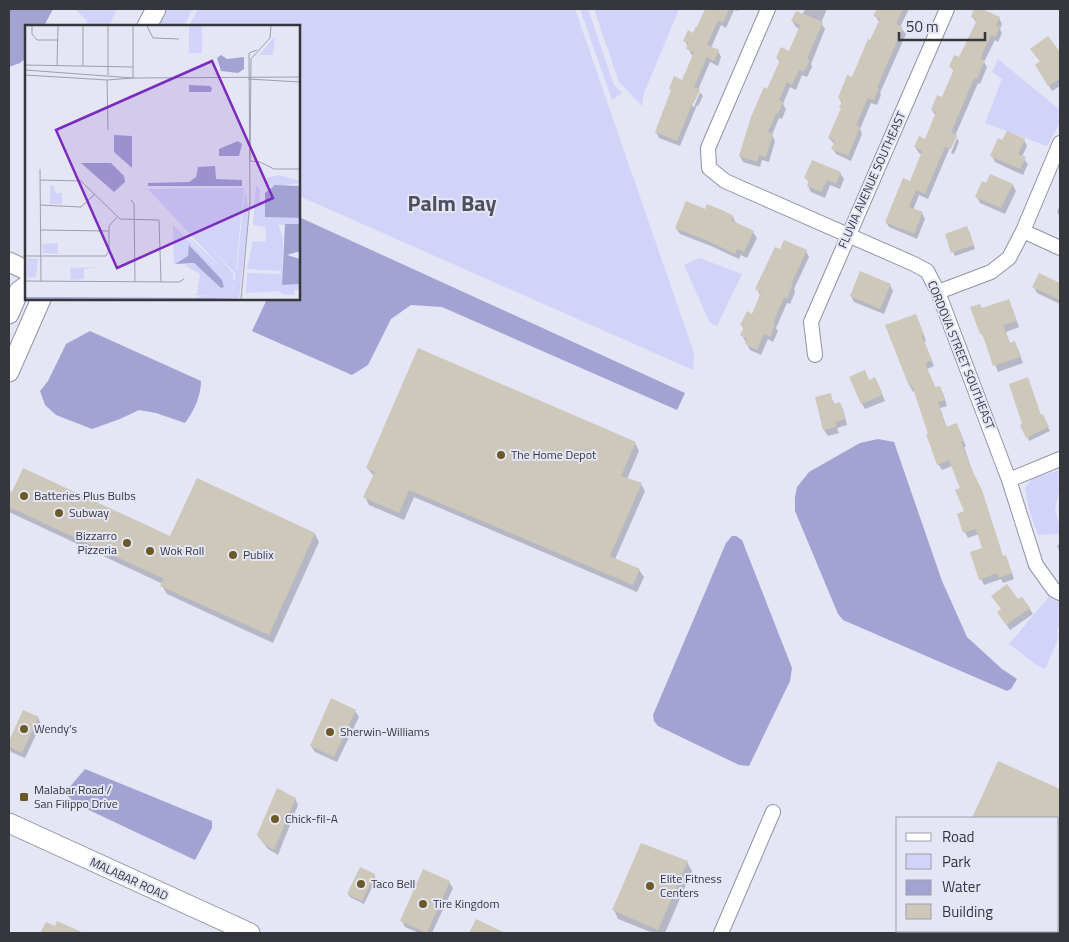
<svg xmlns="http://www.w3.org/2000/svg" width="1069" height="942" font-family="'Titillium Web',sans-serif">
<rect width="100%" height="100%" fill="#e4e5f5"/>
<path fill="#d1d3f9" d="M75,9H117L109,26H86L87,21Z
M162,9H192L184,26L154,25Z
M198,9H575L694,353L693,370L299,196V26H189Z
M580,9H588L614,85L622,93L612,100Z
M594,9H679L644,93L642,106L619,82Z
M998,59L1060,110V122L1047,146L985,123L1002,79L992,72Z
M699,258L742,274L717,326L710,323L684,265Z
M1060,470V490L1059,491L1055,510L1060,528V534L1038,535L1029,509L1025,488L1033,478Z
M1049,597L1060,603V622L1057,630L1058,639L1045,669L1037,665L1009,644Z"/>
<path fill="#a2a3d3" d="M9,9H53L44,26H26V58L20,63L9,67Z
M299,217L685,393L677,410L442,307L411,305L391,319L368,365L352,375L252,331L267,299H299Z
M90,331L201,381C201,396 194,411 185,423L156,413L139,410L120,419L92,429L56,415L45,405L40,391L48,381L66,344Z
M878,439L894,442L942,581L967,637L1002,669L1017,679L1011,689L1007,691L843,620L838,614L795,511V497L797,487L809,472L860,443Z
M732,536H736L742,540L792,668L790,681L749,766L739,765L658,726L654,721L653,715L726,543Z
M85,769L212,821V828L195,860L74,803L68,796V789Z"/>
<path fill="#0003" fill-rule="evenodd" d="M705,9H739L738,11L734,10L726,28L721,25L711,48L718,51L721,57L718,66L710,62L698,90L703,96L698,106L697,105L680,146L659,138L656,132L672,92L670,89L683,81L693,56L691,54L685,41L694,34L706,10ZM698,92H700L694,107L692,106Z
M805,9H827L821,23L825,29L811,64L812,67L807,77L802,75L796,90L790,87L783,104L786,109L782,119L779,118L772,135L775,141L769,162L762,160L760,167L743,162L740,156L780,63L777,58L789,52L800,29L796,27L792,21L802,15Z
M878,9L885,10L886,9H909L900,27L906,34L880,93L881,95L877,105L871,103L860,129L862,134L851,161L836,154L833,149L835,145L829,138L842,109V104L839,98L853,79L880,23L875,16Z
M976,9L999,18L1002,24L1000,29L1002,33L998,42L995,40L984,62L987,67L980,84L978,83L955,136H956L959,142L954,154L951,153L957,138H954L928,199L919,195L913,210L922,213L925,219L917,239L889,227L886,222L911,183L922,155L919,153L915,147L926,140L936,116L932,110L942,99L954,72L951,67L960,59L977,23L972,17Z
M1059,51L1060,86L1052,91L1036,65L1041,62L1035,55Z
M1024,140L1027,146L1022,157L1028,164L1023,175L995,162L992,156L1003,142Z
M840,173L844,179L840,189L830,185L825,198L811,192L808,186L809,183L806,178Z
M991,176L1013,185L1016,191L1005,214L980,203L977,197L987,185Z
M1060,205V217L1057,212Z
M706,211L733,217L736,223L753,232L757,238L747,258L741,255L739,259L711,246L680,234L676,228Z
M969,231L975,249L955,256L953,252Z
M780,251H806L809,257L794,289L795,292L790,304L787,303L776,328L778,331L773,342L768,339L761,355L750,350L742,335L744,330L742,325L753,315L760,295L757,289Z
M1040,274L1060,284V304L1037,293L1034,287Z
M890,285L893,291L884,314L854,302L851,296Z
M1008,300L1019,327L1006,332L1010,344L1014,343L1018,349L1023,363L998,372L985,339L981,333L982,310Z
M916,315L926,341L924,342L934,366L927,369L936,389L939,387L943,393L947,406L940,408L947,428L957,425L960,431L966,447H964L973,473L984,498L1003,557L1008,562L1014,579L1003,583L1001,579L984,585L981,579L984,548L979,534L968,538L965,532V512L962,488L952,466L942,470L938,464L915,391L913,392L910,386L887,325Z
M869,381L878,384L885,401L865,409L862,404Z
M830,395L835,405L840,403L843,409L847,425L837,428L839,433L828,436L824,430L816,398Z
M1042,415L1050,431L1029,441L1022,425Z
M635,443L639,451L627,479L641,484L645,491L615,559L639,570L644,577L637,592L414,497L404,520L369,505L365,497L374,476L367,468Z
M197,480L315,534L319,542L273,643L167,594L162,586L163,584L9,512V495L10,492L171,538Z
M1060,544V554L1057,545Z
M1018,601L1029,608L1033,614L1010,630L1002,618Z
M24,711L38,718L41,724L25,758L11,752L9,747V744Z
M355,711L359,717L337,762L315,752L311,746Z
M998,763L1060,791V933H925L924,931H1058V818H974Z
M295,798L298,805L278,855L268,849L262,841Z
M687,862L692,871L665,933H653L618,919L614,910Z
M374,875L376,879L364,904L350,897L348,894Z
M449,882L453,888L432,933H419L405,927L402,921Z"/>
<path fill="#cdc8b9" d="M705,9H729L723,23L718,20L707,45L719,50L714,61L707,57L694,87L700,89L695,101L694,100L677,141L655,132L671,90L669,89L674,76L682,80L694,52L686,49L688,43L683,41L688,30L693,33L696,26L697,27Z
M877,9H903L896,24L903,27L877,88H879L874,100L868,98L856,125L860,127L848,156L831,149L835,141L828,138L841,108H839L842,101L838,98L847,75L852,77L868,39L870,40L880,19L873,16Z
M974,9H982L1000,17L996,25L1000,27L995,37L991,35L983,52L981,59L985,60L977,79L974,78L951,133L957,135L951,149L945,147L925,194L916,190L909,207L923,212L914,234L885,222L903,178L910,181L922,151L914,147L919,136L925,139L936,112L931,110L937,95L942,97L954,69L949,67L954,55L959,57L977,20L971,17Z
M796,11L823,22L807,59L810,60L804,72L799,70L792,85L787,82L779,100L783,102L778,114L776,113L768,132L773,134L766,157L759,155L757,162L739,156L751,117L764,87L767,89L780,60L776,58L781,47L789,51L800,25L791,21Z
M1048,36L1060,52V79L1048,86L1035,65L1040,61L1030,49Z
M1007,131L1025,139L1018,154L1026,157L1020,169L990,156L998,138L1002,140Z
M812,160L841,172L836,184L827,180L821,192L807,186L809,180L804,178Z
M990,174L1013,184L1001,208L975,197L982,181L986,183Z
M686,201L705,209L707,204L724,211L734,216L731,220L754,231L744,252L737,249L735,254L706,240L675,228Z
M967,226L974,245L951,253L945,234Z
M784,240L807,250L791,284H793L787,299L784,297L773,323L775,324L770,337L764,334L757,350L745,344L747,339L740,335L744,327L740,325L747,311L752,314L761,292L755,289L763,272L775,247L780,249Z
M860,271L891,284L880,309L850,296Z
M1039,273L1060,283V300L1032,287Z
M1009,299L1017,321L1003,325L1009,343L1015,341L1020,357L993,366L982,333L980,334L970,307L980,304L982,308Z
M916,314L924,335L922,336L932,360L925,363L935,387L940,386L945,400L938,402L946,427L957,423L963,441L961,442L970,466L982,490L1003,556L1006,555L1012,573L999,578L997,573L979,580L970,552L982,548L976,529L963,533L957,514L964,511L955,490L960,488L949,460L937,465L926,434H928L912,385L909,386L885,325Z
M418,348L636,442L621,476L642,483L610,556L640,569L633,585L409,490L399,513L363,497L375,472L366,468Z
M865,370L869,380L875,377L883,395L861,404L849,377Z
M1028,377L1041,415L1043,414L1049,427L1026,438L1020,425L1022,424L1009,384Z
M831,393L833,404L840,402L845,419L835,422L836,427L823,430L815,397Z
M23,468L170,536L197,478L315,533L269,635L160,586L164,579L9,507V490L12,492Z
M1007,584L1018,599L1022,597L1030,608L1006,625L997,612L1001,609L991,596Z
M331,698L356,710L334,757L310,746Z
M23,710L39,717L22,753L9,747V741Z
M998,761L1060,789V818H972Z
M277,788L296,798L274,850L263,843L257,835Z
M641,843L688,861L658,930L612,910Z
M360,867L375,874L362,901L347,894Z
M423,869L450,881L427,933L400,921Z
M476,919L505,933H469Z
M57,921L84,933H40L46,922L55,926Z"/>
<g fill="none" stroke-linecap="round" stroke-linejoin="round">
<defs>
<path id="street" d="M768,9L708,148L709,168L725,181L914,264L927,271L938,292L1009,480L1036,565L1054,590L1060,593
M1023,231L1060,248
M938,292L991,272L1009,258L1023,231L1060,143
M815,355L811,322L947,9
M1009,480L1060,459
M721,933L773,812"/>
<path id="secondary" d="M147,26L156,9
M9,262L26,270
M9,314L19,291L26,286
M9,372L41,299
M9,823L250,933"/>
</defs>
<use href="#street" stroke="#9293a1" stroke-width="16"/>
<use href="#secondary" stroke="#9293a1" stroke-width="21"/>
<use href="#street" stroke="#fff" stroke-width="14"/>
<use href="#secondary" stroke="#fff" stroke-width="19"/>
</g>
<g fill="#6b5a28" stroke="#e4e5f5" stroke-width="2">
<circle cx="501" cy="455" r="5"/>
<circle cx="24" cy="496" r="5"/>
<circle cx="59" cy="513" r="5"/>
<circle cx="127" cy="543" r="5"/>
<circle cx="150" cy="551" r="5"/>
<circle cx="233" cy="555" r="5"/>
<circle cx="24" cy="729" r="5"/>
<circle cx="330" cy="732" r="5"/>
<rect x="19" y="792" width="10" height="10" rx="2.5"/>
<circle cx="275" cy="819" r="5"/>
<circle cx="361" cy="884" r="5"/>
<circle cx="650" cy="886" r="5"/>
<circle cx="423" cy="904" r="5"/>
</g>
<g text-anchor="middle" stroke-width="4" stroke-linejoin="round" paint-order="stroke">
<g font-size="12" fill="#36373d" stroke="#e4e5f5">
<text transform="translate(872 180) rotate(-66)" y="4">FLUVIA AVENUE SOUTHEAST</text>
<text transform="translate(961 355) rotate(68)" y="4">CORDOVA STREET SOUTHEAST</text>
<text transform="translate(129 879) rotate(25)" y="4">MALABAR ROAD</text>
</g>
<g font-size="12" fill="#36373d" stroke="#e4e5f5" text-anchor="start">
<text x="511" y="459">The Home Depot</text>
<text x="34" y="500">Batteries Plus Bulbs</text>
<text x="69" y="517">Subway</text>
<text x="117" y="540" text-anchor="end">Bizzarro<tspan x="117" dy="14">Pizzeria</tspan></text>
<text x="160" y="555">Wok Roll</text>
<text x="243" y="559">Publix</text>
<text x="34" y="733">Wendy's</text>
<text x="340" y="736">Sherwin-Williams</text>
<text x="34" y="794">Malabar Road /<tspan x="34" dy="14">San Filippo Drive</tspan></text>
<text x="285" y="823">Chick-fil-A</text>
<text x="660" y="883">Elite Fitness<tspan x="660" dy="14">Centers</tspan></text>
<text x="371" y="888">Taco Bell</text>
<text x="433" y="908">Tire Kingdom</text>
</g>
<g font-size="22" font-weight="bold" fill="#4f505d" stroke="#e4e5f5">
<text x="452" y="211">Palm Bay</text>
</g>
</g>
<g transform="translate(25 25)">
<rect width="275" height="275" fill="#e4e5f5"/>
<path d="M164,1H177V28H164ZM250,11L248,30H234ZM254,150L275,156V158L241,162L242,153ZM25,160H28L31,168H37V179H25ZM231,160L235,165L234,176L240,178V192L275,193V199L253,200L258,212L257,259H275V264L269,266L270,270L257,269L255,266L221,268L222,248L256,249V246L222,244L228,216L240,217L241,211L240,202L228,200ZM219,163L211,244L177,215L209,249L208,255L123,164ZM220,164L224,187L214,274L169,273L180,270L208,272L209,259L200,262L188,239L151,200L210,256V248L178,216L212,244ZM148,200L187,239L196,253L177,237L166,220L163,231L149,239ZM33,218V229L18,228L17,219ZM2,233L13,234L11,252L2,253ZM169,238L196,263L208,259V272L168,270L172,269L175,249L159,240ZM72,242L59,244V254L46,255L45,243Z" fill="#d1d3f9"/>
<path d="M196,30L202,34L219,32V44L213,48L196,46L192,33ZM164,60L185,61L187,63L186,67H164ZM89,110L107,111V143L89,127ZM213,116L217,119L214,131H194V124ZM56,138H86L99,151L100,157L89,167ZM190,141L191,154L217,155V161H123V158L164,157L171,152L173,142ZM250,160L275,161V193L240,192V168ZM260,199H275V226L262,230L275,234V259L257,260ZM164,220L197,255L199,262L196,263L169,238L150,239L163,231ZM0,272L187,273L214,274H0Z" fill="#a2a3d3"/>
<path fill="none" stroke="#9e9fab" stroke-width="1" d="M7,1V9L12,15H33M122,1L128,13L154,14M0,40L108,42M32,41L33,1M58,41V1M0,45L108,53L275,52M0,50L82,55L108,53M83,50V1M108,53V1M223,54L275,57M82,55L83,105M225,136L226,34L245,13L246,1M225,136L235,137L249,144H275M15,144L16,256M15,155L56,156L95,194L134,195L136,257M106,175L109,179L110,257M15,180L56,182L70,169M15,205L84,206M0,231H81L84,225V201L92,192M0,256L154,257L159,254M216,274L225,177L224,28L232,25"/>
<path fill="#7b2cbf" fill-opacity="0.15" stroke="#7b2cbf" stroke-width="2.5" d="M187,36L248,173L92,243L31,105Z"/>
<rect width="275" height="275" fill="none" stroke="#36373d" stroke-width="2.5"/>
</g>
<rect width="1069" height="942" fill="none" stroke="#36373d" stroke-width="20"/>
<rect x="896" y="817" width="162" height="115" fill="#e4e5f5" stroke="#9e9fab"/>
<rect x="906" y="833" width="25" height="8" fill="#ffffff" stroke="#9e9fab"/>
<text x="942" y="842" font-size="15" fill="#36373d">Road</text>
<rect x="906" y="854" width="25" height="15" fill="#d1d3f9" stroke="#9e9fab"/>
<text x="942" y="867" font-size="15" fill="#36373d">Park</text>
<rect x="906" y="880" width="25" height="15" fill="#a2a3d3" stroke="#9e9fab"/>
<text x="942" y="892" font-size="15" fill="#36373d">Water</text>
<rect x="906" y="904" width="25" height="15" fill="#cdc8b9" stroke="#9e9fab"/>
<text x="942" y="917" font-size="15" fill="#36373d">Building</text>
<path d="M899 32v8h86v-8" fill="none" stroke="#36373d" stroke-width="2.5"/>
<text x="906" y="32" font-size="15" fill="#36373d" stroke="#e4e5f5" stroke-width="4" paint-order="stroke">50 m</text>
</svg>
